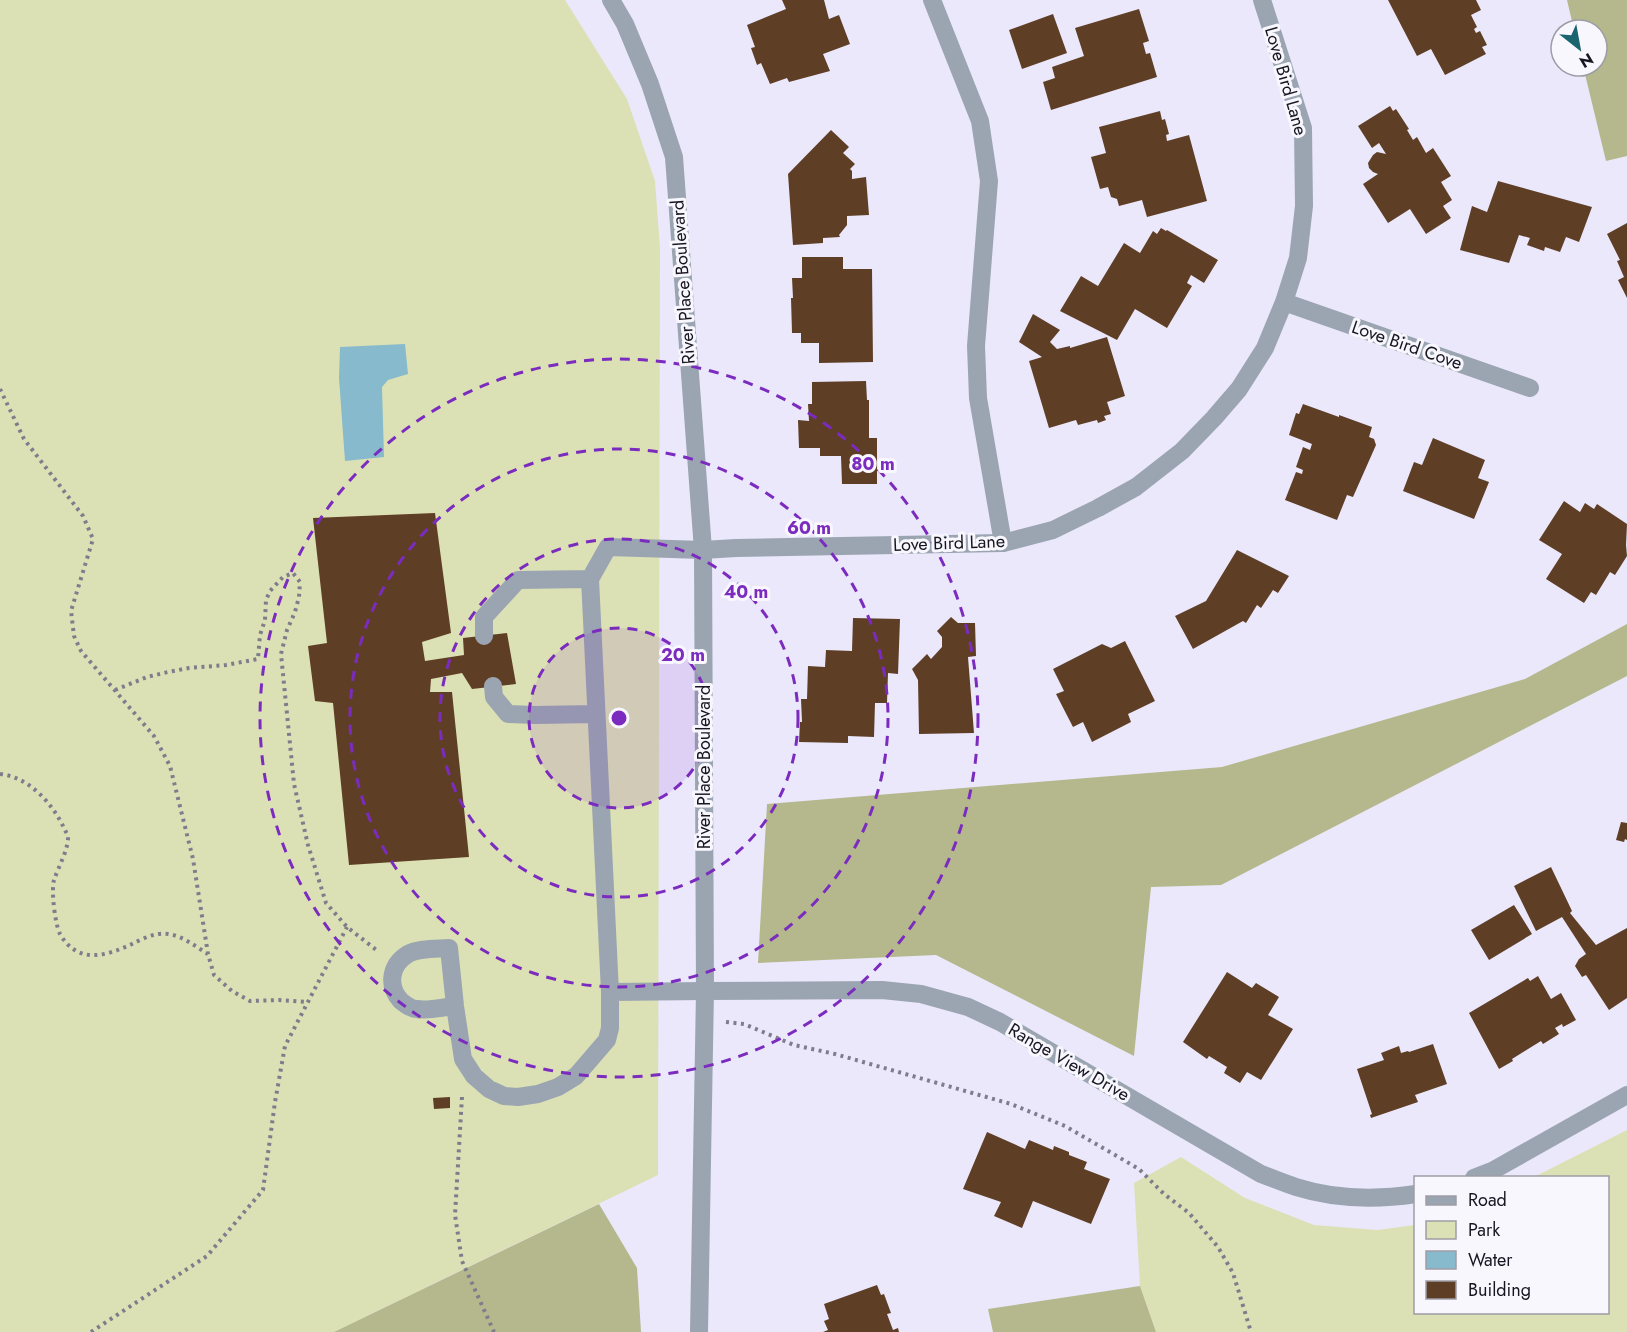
<svg xmlns="http://www.w3.org/2000/svg" width="1627" height="1332" font-family="Jost,sans-serif">
<rect width="100%" height="100%" fill="#ebe8fc"/>
<path fill="#dce1b5" d="M0,0H565L627,99L655,181L660,248L658,1175L334,1332H0Z
M1627,1130V1332H1156L1140,1286L1134,1183L1181,1157L1245,1198L1314,1225L1377,1230L1415,1225L1416,1312H1608V1178L1534,1177Z"/>
<path fill="#b4b88c" d="M1567,0H1627V156L1606,161L1583,66H1597V30H1574Z
M1627,624V676L1221,885L1151,887L1134,1056L936,955L758,963L767,804L1222,767L1525,679Z
M599,1204L637,1268L641,1332H334Z
M1140,1286L1156,1332H993L988,1309Z"/>
<path fill="#86bacc" d="M405,344L408,374L388,380L382,387L384,457L345,461L339,378L340,347Z"/>
<path fill="#5f3e26" d="M782,0H824L829,19L839,15L850,44L823,54L830,71L789,82L787,78L770,84L761,63L757,65L751,48L755,47L747,25L786,9Z
M1388,0H1476L1481,10L1471,15L1477,27L1474,29L1476,33L1480,31L1487,45L1482,47L1486,54L1445,75L1431,49L1417,56Z
M1139,9L1149,41L1143,43L1146,54L1150,53L1157,77L1051,110L1043,82L1055,78L1052,67L1084,56L1075,28Z
M1053,14L1067,53L1022,69L1009,30Z
M1390,106L1393,111L1396,109L1409,129L1407,130L1413,140L1417,137L1426,153L1433,148L1451,176L1441,182L1452,200L1443,206L1451,218L1426,234L1410,209L1388,223L1363,184L1378,174L1373,172L1369,168L1368,163L1373,155L1377,152L1386,154L1379,143L1372,148L1358,126Z
M1160,111L1162,120L1165,119L1169,134L1166,135L1167,141L1189,135L1207,201L1147,217L1142,200L1119,206L1117,199L1111,197L1108,187L1100,189L1091,157L1106,153L1099,127Z
M831,130L849,147L843,153L855,164L850,169L852,171V179L866,177L869,215L847,216V225L839,235L840,237L823,238V243L793,245L788,174Z
M1498,181L1592,207L1579,242L1566,237L1560,252L1545,247L1544,251L1527,245L1530,238L1519,235L1509,263L1460,250L1472,206L1487,212Z
M1627,223V298L1618,280L1624,277L1617,261L1620,260L1607,234Z
M1161,228L1166,231L1167,230L1218,260L1204,283L1191,275L1187,283L1192,286L1167,328L1135,309L1117,340L1060,311L1081,276L1098,286L1124,243L1140,253L1153,231L1157,234Z
M802,257H843V269H872L873,362L819,363V343H801V333H792L791,298H793L792,278H802Z
M1033,314L1060,330L1050,342L1057,349L1070,346V348L1107,337L1125,396L1107,402L1111,414L1104,416L1106,420L1098,423L1097,420L1078,425L1076,420L1049,428L1029,361L1042,357L1019,342Z
M866,381L867,400H869V438H877V484H842L841,456H820V448H799L798,420L809,421L808,404H812V382Z
M1303,404L1339,417V415L1372,427L1369,437L1374,439L1376,445L1353,497L1347,495L1337,520L1285,500L1296,472L1302,474L1303,470L1296,467L1303,447L1310,450L1312,444L1289,435L1296,413L1299,414Z
M1433,438L1485,460L1478,478L1489,482L1474,519L1403,491L1414,462L1422,465Z
M1564,501L1580,512L1585,503L1594,509L1597,504L1627,524L1626,545L1627,556L1615,575L1610,572L1596,595L1591,592L1584,603L1546,579L1562,554L1539,540Z
M435,513L451,633L422,642L425,661L464,655L463,638L507,633L516,684L472,689L462,673L431,679L430,692H452L469,857L349,865L333,703L315,701L308,646L327,643L313,518Z
M1237,550L1289,576L1278,593L1273,590L1261,608L1257,605L1246,623L1243,621L1193,649L1175,616L1206,601Z
M951,617L958,623H975L976,656L968,657L974,733L919,734L918,680L912,669L927,654L931,659L942,647V637L937,631Z
M853,618L900,619L898,674L888,673L887,703H875L874,737L848,736V743L799,742L800,722H802L801,699H807L808,666L825,667L826,650L852,651Z
M1125,641L1155,701L1128,714L1131,722L1092,742L1083,722L1073,727L1056,694L1064,691L1053,669L1102,644L1111,648Z
M1621,822L1627,823V840L1625,839L1624,842L1616,840Z
M1551,867L1572,911L1570,913L1596,945L1627,928V998L1609,1010L1586,975L1582,977L1575,966L1579,959L1586,954L1562,917L1536,931L1514,886Z
M1514,905L1532,934L1489,960L1471,930Z
M1227,972L1252,988L1256,983L1279,997L1268,1015L1293,1029L1261,1080L1247,1072L1240,1083L1224,1073L1227,1067L1209,1056L1207,1059L1183,1042Z
M1538,976L1551,999L1561,993L1576,1020L1563,1027L1562,1024L1555,1028L1559,1034L1543,1044L1541,1041L1512,1059L1513,1061L1499,1069L1469,1013L1528,978L1530,981Z
M1433,1044L1447,1084L1415,1095L1418,1102L1371,1118L1370,1115L1372,1114L1357,1069L1384,1060L1381,1053L1399,1046L1401,1053L1408,1051L1409,1052Z
M450,1097V1108L434,1109L433,1098Z
M987,1132L1025,1149L1029,1140L1053,1150L1054,1146L1069,1152V1155L1087,1162L1084,1169L1110,1179L1091,1224L1033,1201L1022,1228L994,1216L1001,1202L963,1189Z
M877,1285L881,1295L884,1294L891,1313L887,1314L893,1330L898,1328L899,1332H823L828,1330L824,1321L829,1319L824,1304Z"/>
<g fill="none" stroke-linecap="round" stroke-linejoin="round">
<path stroke="#7f7d8c" stroke-width="4" stroke-dasharray="3 4.5" stroke-linecap="butt" d="M0,389L24,439L83,516L93,539L71,611L74,636L81,651L154,736L170,766L193,859L208,954L214,975L232,991L250,1001L279,1000L308,1002
M115,690L147,677L168,672L189,668L226,665L258,659L260,635L265,620L266,600L270,591L283,577L293,573L300,582L299,597L295,612L287,630L281,654L294,784L308,845L326,903L347,927L379,952
M0,774C29,777 52,803 64,828C65,831 67,833 68,836C69,848 58,868 54,880C51,891 55,924 60,934C78,965 106,956 132,944C140,940 150,935 158,934C177,931 193,945 208,954
M726,1022L744,1024L794,1045L835,1054L1011,1104L1065,1126L1139,1169L1164,1194L1189,1213L1218,1247L1233,1273L1251,1332
M462,1097L455,1215L462,1261L494,1332
M91,1332L207,1256L263,1190L275,1102L285,1046L347,927"/>
<path stroke="#9ba5b1" stroke-width="18" d="M932,0L980,121L989,181L976,346L978,398L1003,543
M703,550L608,547L590,579L610,992L705,991
M484,636V617L518,580L590,579
M493,686L494,697L508,714L535,715L596,714
M455,1006C443,1007 429,1011 417,1009C411,1009 406,1005 401,1001C387,986 390,965 408,954C419,948 436,949 449,948L455,1006L463,1059L474,1076L489,1089L504,1096L518,1097L538,1094L558,1087L576,1076L607,1040L610,1028V992"/>
<path stroke="#9ba5b1" stroke-width="18" d="M1284,302L1530,388
M703,550L736,548L1003,543L1053,530L1098,508L1136,487L1182,451L1214,418L1239,389L1265,348L1284,302L1298,258L1304,206L1303,128L1262,0
M705,991L882,990L921,994L968,1007L1000,1022L1261,1174C1272,1178 1284,1183 1296,1187C1334,1199 1376,1200 1416,1194
M1474,1178L1492,1171L1627,1095"/>
<path stroke="#9ba5b1" stroke-width="18" d="M611,0L625,24L650,84L674,157L703,550L705,991L699,1332"/>
</g>
<circle cx="619" cy="718" r="90" fill="#7b2cbf" fill-opacity=".12"/>
<g fill="none" stroke="#7b2cbf" stroke-width="3" stroke-dasharray="10 8">
<circle cx="619" cy="718" r="90"/>
<circle cx="619" cy="718" r="179"/>
<circle cx="619" cy="718" r="269"/>
<circle cx="619" cy="718" r="359"/>
</g>
<g text-anchor="middle" stroke-width="6" stroke-linejoin="round" paint-order="stroke">
<g font-size="18" fill="#171520" stroke="#f8f7fe">
<text transform="translate(1286 81) rotate(74)" y="6">Love Bird Lane</text>
<text transform="translate(683 282) rotate(-94)" y="6">River Place Boulevard</text>
<text transform="translate(1407 345) rotate(19)" y="6">Love Bird Cove</text>
<text transform="translate(949 543) rotate(-2)" y="6">Love Bird Lane</text>
<text transform="translate(704 767) rotate(-90)" y="6">River Place Boulevard</text>
<text transform="translate(1069 1062) rotate(30)" y="6">Range View Drive</text>
</g>
</g>
<circle cx="619" cy="718" r="9" fill="#7b2cbf" stroke="#f8f7fe" stroke-width="3"/>
<g font-size="18" text-anchor="middle" font-weight="bold" fill="#7b2cbf" stroke="#f8f7fe" stroke-width="6" stroke-linejoin="round" paint-order="stroke">
<text x="873" y="470">80 m</text>
<text x="809" y="534">60 m</text>
<text x="746" y="598">40 m</text>
<text x="683" y="661">20 m</text>
</g>
<rect x="1414" y="1176" width="195" height="138" fill="#f8f7fe" stroke="#9e9da5" stroke-width="1.5"/>
<rect x="1426" y="1196" width="30" height="9" fill="#9ba5b1" stroke="#9e9da5" stroke-width="1.5"/>
<text x="1468" y="1206" font-size="18" fill="#171520">Road</text>
<rect x="1426" y="1221" width="30" height="18" fill="#dce1b5" stroke="#9e9da5" stroke-width="1.5"/>
<text x="1468" y="1236" font-size="18" fill="#171520">Park</text>
<rect x="1426" y="1251" width="30" height="18" fill="#86bacc" stroke="#9e9da5" stroke-width="1.5"/>
<text x="1468" y="1266" font-size="18" fill="#171520">Water</text>
<rect x="1426" y="1281" width="30" height="18" fill="#5f3e26" stroke="#9e9da5" stroke-width="1.5"/>
<text x="1468" y="1296" font-size="18" fill="#171520">Building</text>
<g transform="translate(1579 48) rotate(149)"><circle r="28" fill="#f8f7fe" stroke="#9e9da5" stroke-width="1.5"/>
<path d="M0-4.5L10 22L0 15L-10 22Z" fill="#19646f"/>
<text y="-9" font-size="16" font-weight="bold" text-anchor="middle" fill="#171520">N</text>
</g>
</svg>
